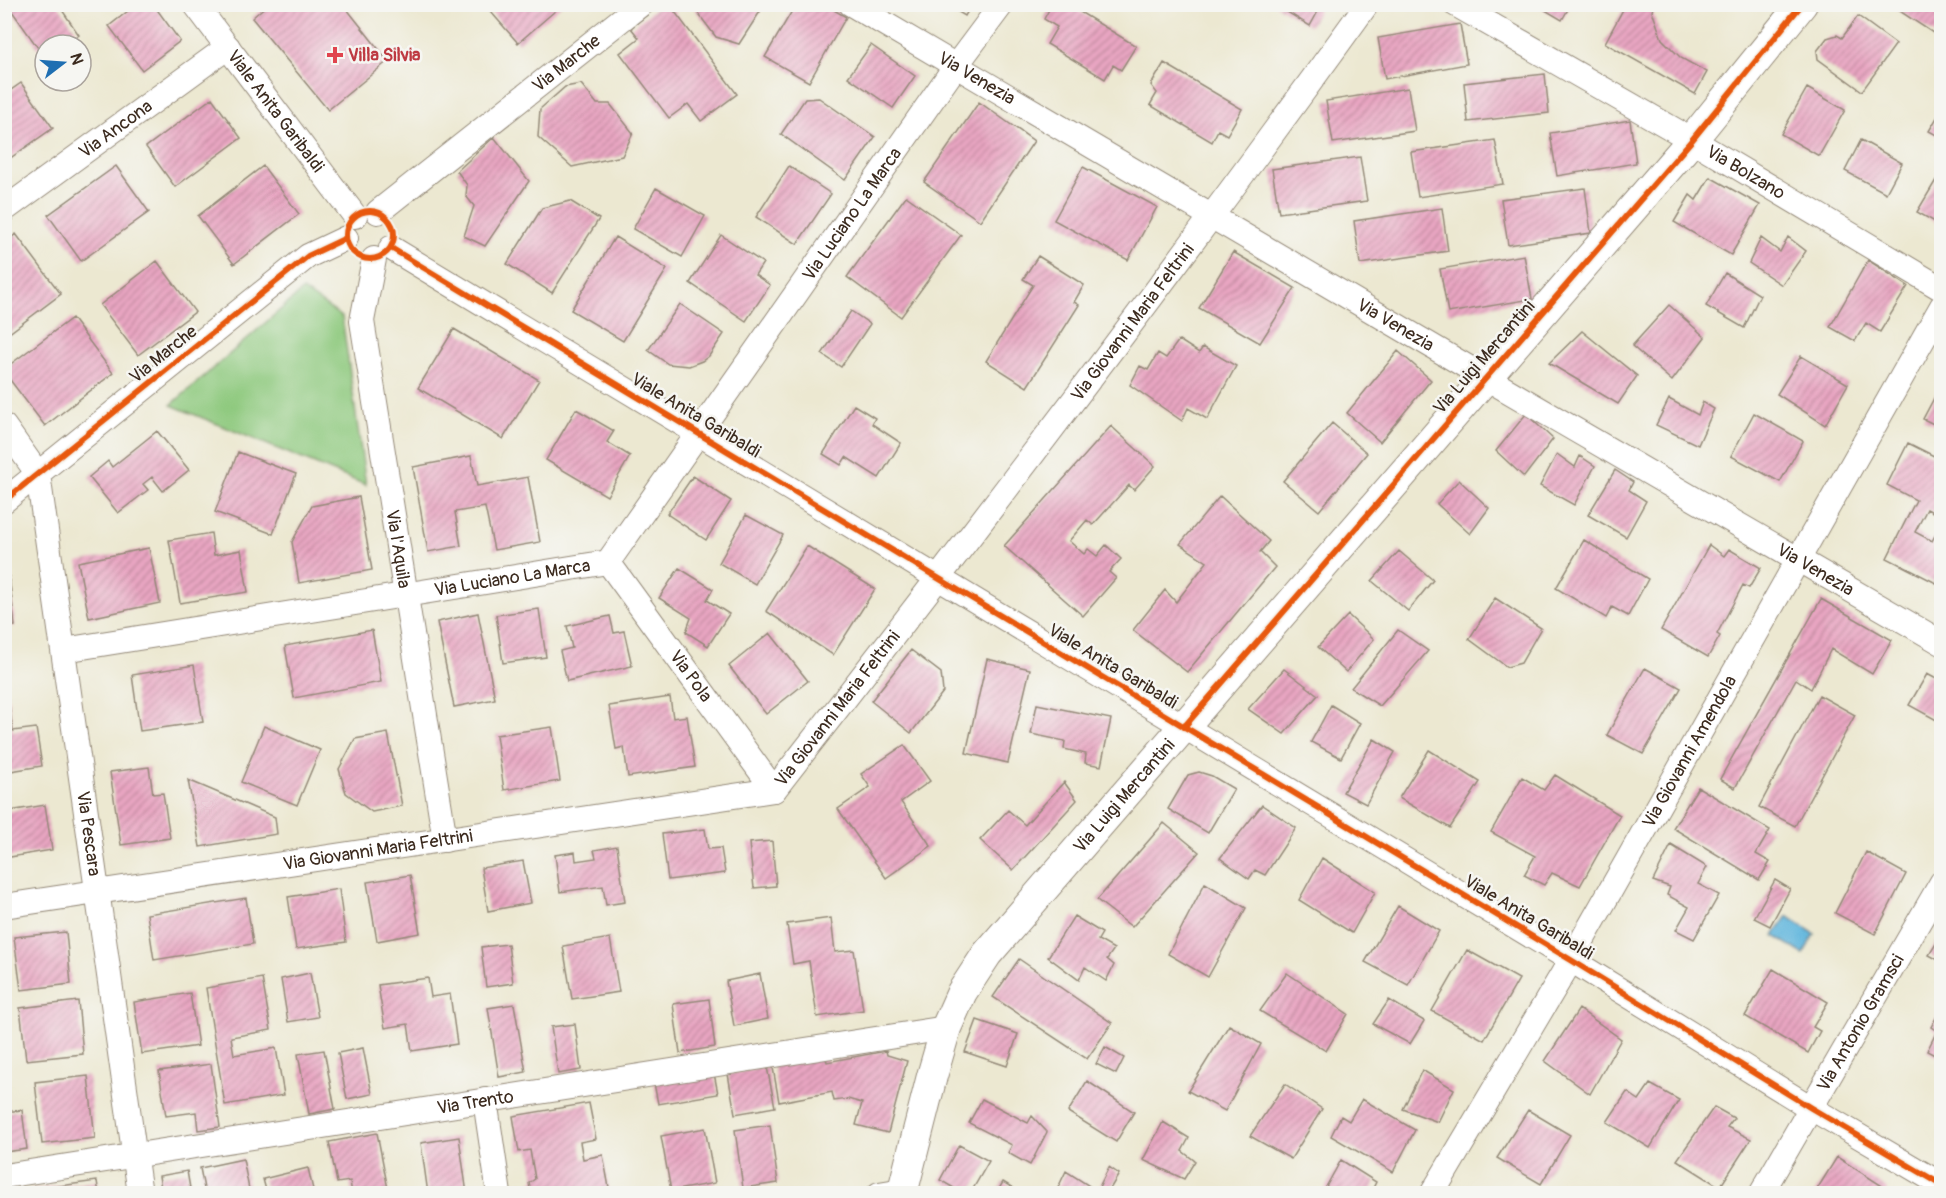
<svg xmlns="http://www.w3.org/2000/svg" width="1946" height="1198" font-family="Pangolin,sans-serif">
<defs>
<pattern id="building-hatch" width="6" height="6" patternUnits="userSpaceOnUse" patternTransform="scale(1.5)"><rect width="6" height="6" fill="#e9a6c2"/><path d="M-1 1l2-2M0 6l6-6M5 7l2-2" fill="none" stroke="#be879d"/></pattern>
</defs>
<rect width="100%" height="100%" fill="#f6f6f2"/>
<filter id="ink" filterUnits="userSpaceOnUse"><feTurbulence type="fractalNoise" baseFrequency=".0167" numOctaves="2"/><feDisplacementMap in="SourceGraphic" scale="12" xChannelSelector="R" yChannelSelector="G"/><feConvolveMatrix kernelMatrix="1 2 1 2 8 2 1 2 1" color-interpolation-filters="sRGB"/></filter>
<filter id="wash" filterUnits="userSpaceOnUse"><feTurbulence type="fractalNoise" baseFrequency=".008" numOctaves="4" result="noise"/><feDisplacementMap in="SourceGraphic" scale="24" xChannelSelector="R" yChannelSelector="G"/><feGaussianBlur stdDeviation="1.35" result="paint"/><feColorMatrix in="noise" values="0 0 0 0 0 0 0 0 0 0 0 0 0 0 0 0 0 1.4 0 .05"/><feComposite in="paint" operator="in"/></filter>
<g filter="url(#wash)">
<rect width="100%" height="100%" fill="#ece8d1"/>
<path fill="#8ec97e" stroke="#647a4e" stroke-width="1.5" d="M303,290L342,317L366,485L171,405Z"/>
<path fill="#60b6dd" stroke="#4e707e" stroke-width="1.5" d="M1787,916L1815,934L1803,954L1774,936Z"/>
<g id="blocks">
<path fill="url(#building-hatch)" d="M7,4H58L79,35L65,45H45V58Z
M137,4H153L180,41L142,70L109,26Z
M268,4H343L388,61L328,110L252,18Z
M484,4H563L518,43Z
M661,4H669L737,94L701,121L688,104L669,118L620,53L639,38L631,28Z
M691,4H765L739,44L716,37Z
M796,4H824L846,17L809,82L765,57Z
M945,4H972L965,16Z
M1052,4H1067L1136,46L1121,70L1113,65L1105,79L1047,44L1057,27L1044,19Z
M1274,4H1322L1310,26Z
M1535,4H1571L1562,20Z
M1626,4H1655L1652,11L1662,39L1681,58L1707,72L1695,94L1605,43Z
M1889,4H1942V27L1936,35Z
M1858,16L1896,44L1862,91L1818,59L1817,51L1827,38L1837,35L1842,38Z
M1460,24L1467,64L1385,79L1378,38Z
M871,45L915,76L893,108L848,77Z
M1164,63L1242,109L1227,135L1218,130L1212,142L1150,105L1157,93L1151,85Z
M1545,74L1549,113L1468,122L1464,83Z
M21,83L53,128L6,161L4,95Z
M581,84L597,104H610L633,133L622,156L572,167L538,137L540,109L565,87Z
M1408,88L1415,131L1333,143L1326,101Z
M1807,88L1845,110L1819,156L1781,134Z
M212,98L241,138L175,187L146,147Z
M819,98L875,137L845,180L781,134L805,99Z
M979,102L1034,141L980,221L924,182Z
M1942,109V138L1929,131Z
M1630,120L1636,163L1557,176L1550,133Z
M494,137L529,181L485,246L464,236L474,206L466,196L467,185L457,171Z
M1495,140L1503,184L1418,197L1411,152Z
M1861,140L1902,163L1886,193L1845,171Z
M1360,157L1367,201L1279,213L1272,169Z
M116,166L149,212L81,261L48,215Z
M263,166L299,214L234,264L198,216Z
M789,166L831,194L797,244L756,217Z
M1083,167L1157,207L1128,260L1054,220Z
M1942,170V226L1917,212Z
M1710,177L1760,205L1731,255L1674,222L1690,195L1696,200Z
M656,188L705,216L682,257L633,229Z
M1585,188L1591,233L1508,245L1501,199Z
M906,196L961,235L901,317L847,277Z
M570,201L599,219L552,293L507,264L542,208Z
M1442,208L1448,251L1360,264L1354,221Z
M16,234L61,294L4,337V243Z
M721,235L763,263L755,275L770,285L746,321L690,283Z
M615,237L667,269L623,341L571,310Z
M1788,237L1806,251L1782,285L1749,263L1761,238L1780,252Z
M1233,252L1295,288L1260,343L1199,308Z
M1524,255L1532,299L1448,313L1440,269Z
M1038,256L1084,285L1074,302L1079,305L1027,387L986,361L1033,285L1023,279Z
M1868,260L1908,286L1880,332L1866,323L1855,341L1830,327Z
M157,261L195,312L138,355L100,305Z
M1725,273L1760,295L1744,328L1706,306Z
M680,304L724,334L709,356L702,361L689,366L668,364L648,350Z
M1669,305L1705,337L1672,381L1632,346Z
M851,311L870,324L841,367L822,354Z
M72,318L113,373L45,426L4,372V369Z
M454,329L539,380L503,439L418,388Z
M1582,331L1637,376L1618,404L1549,363Z
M1179,340L1199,353L1203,347L1236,366L1207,419L1188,408L1182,421L1130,385L1140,366L1148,370L1158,353L1166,358Z
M1398,351L1431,380L1380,442L1347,413Z
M1801,356L1848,384L1825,425L1777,394Z
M1942,383V428L1923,419Z
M1669,399L1698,415L1703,402L1714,409L1698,445L1656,425Z
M854,405L875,418L872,424L901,443L879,478L846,457L841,465L823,454Z
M576,409L614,431L607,442L630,456L607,496L546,460Z
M1754,413L1803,441L1780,482L1731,456Z
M1526,414L1553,439L1524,477L1496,451Z
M1332,423L1367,453L1319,511L1283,481Z
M1111,426L1155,466L1134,490L1129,485L1093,525L1087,520L1069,541L1084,554L1088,549L1097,556L1106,545L1121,559L1109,572L1116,578L1083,616L1004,546Z
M157,431L189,470L163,491L152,477L143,484L148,490L118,513L89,477L108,461L112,467Z
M1908,443L1942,460V517L1927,509L1915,532L1932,541L1937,532L1942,535V573L1936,583L1887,558L1916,500L1887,485Z
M238,452L296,474L273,534L215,512Z
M1557,454L1575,467L1580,456L1595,466L1574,505L1540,486Z
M471,456L477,486L528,477L540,542L494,550L485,507L455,512L461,546L428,552L413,467Z
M1615,470L1633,482L1629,490L1646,501L1626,537L1588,515Z
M693,476L731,501L706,540L667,514Z
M1459,480L1489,508L1470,534L1437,504Z
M1220,496L1269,541L1260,552L1275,567L1187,672L1133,630L1165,590L1176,602L1207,562L1180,544Z
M359,497L372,570L299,583L292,542L312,506Z
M746,515L783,535L755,584L719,563Z
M211,533L214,555L241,550L248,592L180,603L169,540Z
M1584,540L1648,579L1628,616L1612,607L1606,618L1556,588Z
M1709,545L1724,556L1729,549L1761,568L1749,588L1743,585L1717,634L1720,636L1708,657L1661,630Z
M807,546L875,589L833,655L766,611Z
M149,548L160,603L89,618L78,562Z
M1399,551L1433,580L1408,611L1372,581Z
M4,567H8L15,626L4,627Z
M679,568L713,589L707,600L729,614L708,646L686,632L691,618L659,598Z
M1495,598L1541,628L1521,663L1507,667L1469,639Z
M1821,599L1892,640L1872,674L1831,649L1811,689L1796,679L1735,788L1720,779Z
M539,609L546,657L503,663L496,615Z
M478,613L495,699L454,707L437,622Z
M1348,615L1374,639L1346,672L1318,647Z
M610,616L614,633L624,631L632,666L567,681L560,651L572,648L567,626Z
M372,630L381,682L294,698L285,646Z
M1398,630L1428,651L1380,706L1351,688Z
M770,633L808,681L766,714L729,666Z
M911,650L941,673L943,692L911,733L871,701Z
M987,659L1030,669L1008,763L966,753Z
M194,665L203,722L140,731L132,675Z
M1645,668L1681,688L1643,754L1607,735Z
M1284,669L1318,695L1284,734L1248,709Z
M1927,674L1942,682V723L1909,705Z
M1819,695L1855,715L1795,826L1759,807Z
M670,697L673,718L687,716L695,767L628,777L624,747L616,749L609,706Z
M4,698H8L13,731L36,728L42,766L4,772Z
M1037,704L1111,719L1101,766L1085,763L1086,754L1064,749L1065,741L1031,734Z
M1331,705L1360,723L1341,758L1311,742Z
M264,726L320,750L297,805L241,782Z
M552,727L560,781L504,790L496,735Z
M388,733L402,806L372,812L346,793L339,769L355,739Z
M1374,739L1395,752L1366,804L1343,792Z
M904,745L930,781L901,802L931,846L886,878L838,809L870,787L861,774Z
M1429,750L1480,782L1450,828L1399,798Z
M149,767L153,794L163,793L170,838L121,845L110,772Z
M1199,772L1212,776L1234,789L1208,833L1168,809L1188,775Z
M1555,775L1620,815L1580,886L1552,873L1544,885L1524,875L1535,856L1491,832L1522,777L1544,790Z
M188,780L275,817L277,834L200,847Z
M1064,782L1077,800L1013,870L980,840L1008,810L1025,825Z
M1698,787L1770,830L1756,854L1770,862L1759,880L1673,828Z
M45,805L52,850L4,858V812Z
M1262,805L1296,828L1265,875L1255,870L1249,879L1220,858Z
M1164,823L1199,852L1132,927L1097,900Z
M705,829L708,849L721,848L725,873L668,880L662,834Z
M772,841L776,886L754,888L749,843Z
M1671,845L1707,867L1698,884L1719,895L1694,939L1676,930L1689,907L1667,895L1670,887L1653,881Z
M617,846L625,902L606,905L603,886L560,892L555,855L575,852L576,861L596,858L594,850Z
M1866,852L1906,874L1875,934L1835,913Z
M1322,858L1375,892L1352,933L1299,900Z
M523,861L531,903L488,911L481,868Z
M410,875L420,933L377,941L367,882Z
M1775,880L1790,889L1770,926L1754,918Z
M1205,883L1246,908L1208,977L1168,954Z
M339,889L346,942L296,949L288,897Z
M246,898L253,944L154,960L147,914Z
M1398,906L1439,931L1408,985L1365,962Z
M1074,916L1102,933L1098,940L1114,949L1107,959L1114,965L1106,981L1085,967L1079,980L1048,957Z
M831,918L835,952L854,950L863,1010L817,1017L809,961L793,964L787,924Z
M66,932L71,984L21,990L14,937Z
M1942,934V962L1929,955Z
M610,938L619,992L572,999L563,946Z
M508,944L513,983L486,987L481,947Z
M1467,950L1519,979L1484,1040L1432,1011Z
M1019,959L1112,1023L1087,1059L993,997Z
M1773,969L1828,1002L1813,1027L1820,1031L1808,1053L1745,1016Z
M310,973L318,1017L288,1022L281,979Z
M1287,973L1348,1014L1326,1051L1260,1011Z
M760,974L768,1019L734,1026L726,981Z
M262,978L271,1030L231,1037L234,1055L276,1048L284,1095L225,1105L206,988Z
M428,978L431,997L450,994L457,1044L412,1051L408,1024L385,1028L378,985Z
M190,993L198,1046L142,1054L134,1002Z
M709,999L715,1047L680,1053L673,1004Z
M1389,1000L1424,1021L1410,1044L1373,1024Z
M78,1001L83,1054L26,1060L20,1008Z
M514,1004L526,1072L499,1077L488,1008Z
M1942,1007V1059L1927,1051L1937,1031L1931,1027Z
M1579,1009L1621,1039L1590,1094L1545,1061Z
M977,1020L1018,1034L1007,1066L965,1052Z
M575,1024L581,1070L558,1074L551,1027Z
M1229,1025L1261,1044L1225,1111L1188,1091Z
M1105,1047L1124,1058L1116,1074L1096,1064Z
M363,1048L372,1094L347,1099L338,1053Z
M324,1050L335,1109L309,1114L298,1054Z
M886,1051L887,1055L907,1061L888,1133L856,1125L862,1103L848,1099L834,1101L832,1092L779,1102L772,1062L824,1052L827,1062Z
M211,1064L220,1127L198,1130L196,1112L166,1116L159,1071Z
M767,1067L775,1107L735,1114L728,1074Z
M1422,1070L1454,1089L1438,1122L1403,1109Z
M714,1073L718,1094L658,1104L654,1083Z
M88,1076L95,1138L42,1144L35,1082Z
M1087,1081L1134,1112L1116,1142L1068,1112Z
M1285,1084L1322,1109L1291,1159L1250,1136Z
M1650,1084L1679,1100L1650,1148L1607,1122L1627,1092L1639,1100Z
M982,1099L1028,1123L1032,1116L1047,1132L1030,1165L1008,1153L1012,1145L969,1123Z
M1362,1099L1415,1130L1393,1172L1331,1136L1341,1116L1349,1121Z
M589,1103L596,1139L580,1142L583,1159L603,1155L610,1193L531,1194L529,1183L535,1179L530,1150L519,1152L513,1116Z
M1714,1107L1734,1118L1727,1127L1751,1139L1720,1187L1677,1160Z
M22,1110L27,1149L5,1152V1112Z
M1528,1110L1570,1135L1541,1184L1497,1158Z
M1163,1122L1189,1138L1182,1151L1195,1161L1184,1179L1143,1160Z
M770,1125L778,1183L743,1188L735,1130Z
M705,1128L715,1183L671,1191L661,1136Z
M377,1133L389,1194H352L350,1181L337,1183L329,1142Z
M459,1137L467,1194H428L421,1143Z
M959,1145L989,1161L970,1194H964L940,1180Z
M1837,1157L1887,1189L1885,1194H1814Z
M243,1159L250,1194H205L200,1168Z
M1341,1160L1376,1182L1370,1194H1322Z
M1109,1167L1119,1174L1107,1194H1055L1066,1171L1097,1191Z
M308,1168L314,1194H267L263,1179Z
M187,1171L191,1194H162L159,1176Z
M97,1181L99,1194H14V1192Z
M1003,1182L1023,1194H996Z"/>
</g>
</g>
<g filter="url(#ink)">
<use href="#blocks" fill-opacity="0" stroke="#948978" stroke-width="1.5"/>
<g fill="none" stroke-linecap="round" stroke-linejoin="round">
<defs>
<g id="minor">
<path id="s1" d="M195,4L355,216"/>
<path id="s2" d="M851,4L1486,378L1942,643"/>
<path id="s3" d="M1455,4L1692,140L1942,289"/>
<path id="s4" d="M4,210L228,47"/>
<path id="s5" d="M378,212L641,4"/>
<path d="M391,248L1571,960L1811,1108L1942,1185"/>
<path id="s6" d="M374,259L362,321L445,840"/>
<path id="s7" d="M4,426L38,474L140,1194"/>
<path d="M4,501L308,256L346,238"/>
<path id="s8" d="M608,562L774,790"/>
<path id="s9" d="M64,650L608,562L955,67L1002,4"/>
<path id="s10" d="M4,906L774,790C976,531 1175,270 1367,4"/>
<path d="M485,1100L499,1194"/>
<path id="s11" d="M4,1176L946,1028"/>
<path d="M879,1194L903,1190L908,1194"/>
<path id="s12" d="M1432,1194L1571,960L1942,306"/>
<path id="s13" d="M1761,1194L1942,882"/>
</g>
<g id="tertiary">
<path id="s14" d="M902,1194L932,1076L946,1028L962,992L987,954L1692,140L1802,4"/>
</g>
</defs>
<use href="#minor" stroke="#948978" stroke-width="26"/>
<use href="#tertiary" stroke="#948978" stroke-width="32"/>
<use href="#minor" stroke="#fff" stroke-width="24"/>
<use href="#tertiary" stroke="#fff" stroke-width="30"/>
<defs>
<path id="cycleway" d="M346 235a24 24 0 1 1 48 0a24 24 0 1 1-48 0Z
M391,248L1571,960L1811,1108L1942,1185
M4,501L308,256L346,238
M1184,727L1692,140L1802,4"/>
</defs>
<use href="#cycleway" stroke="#f6f6f2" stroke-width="10"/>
<use href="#cycleway" stroke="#e8590c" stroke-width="6"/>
</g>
</g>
<path fill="#e0444e" stroke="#f6f6f2" stroke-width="2" d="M332 46h6v6h6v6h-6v6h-6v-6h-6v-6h6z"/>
<g text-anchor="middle" stroke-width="5" stroke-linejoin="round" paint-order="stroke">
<g font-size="18" font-weight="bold" fill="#be3a42" stroke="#f6f6f2" text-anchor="start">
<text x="348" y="61">Villa Silvia</text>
</g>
<g font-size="18" fill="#3b2a1e" stroke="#f6f6f2">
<text dy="6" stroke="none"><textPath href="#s5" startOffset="240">Via Marche</textPath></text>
<text dy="6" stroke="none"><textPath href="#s2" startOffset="146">Via Venezia</textPath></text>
<text dy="6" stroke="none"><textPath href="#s1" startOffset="134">Viale Anita Garibaldi</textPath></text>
<text dy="6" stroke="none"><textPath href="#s4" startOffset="138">Via Ancona</textPath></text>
<text dy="6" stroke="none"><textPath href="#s3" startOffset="336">Via Bolzano</textPath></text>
<text dy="6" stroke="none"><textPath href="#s9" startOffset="976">Via Luciano La Marca</textPath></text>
<text dy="6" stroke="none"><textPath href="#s10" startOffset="1368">Via Giovanni Maria Feltrini</textPath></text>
<text dy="6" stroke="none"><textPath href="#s2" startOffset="632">Via Venezia</textPath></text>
<text transform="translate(163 354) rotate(-39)" y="6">Via Marche</text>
<text transform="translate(1484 357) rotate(-49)" y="6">Via Luigi Mercantini</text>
<text transform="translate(696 415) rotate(31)" y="6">Viale Anita Garibaldi</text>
<text dy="6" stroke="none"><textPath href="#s6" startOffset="294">Via l'Aquila</textPath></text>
<text dy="6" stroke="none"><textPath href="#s2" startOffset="1118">Via Venezia</textPath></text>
<text dy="6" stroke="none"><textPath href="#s9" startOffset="454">Via Luciano La Marca</textPath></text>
<text transform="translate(1113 666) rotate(31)" y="6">Viale Anita Garibaldi</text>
<text dy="6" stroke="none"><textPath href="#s8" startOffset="141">Via Pola</textPath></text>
<text dy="6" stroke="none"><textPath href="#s10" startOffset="882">Via Giovanni Maria Feltrini</textPath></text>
<text dy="6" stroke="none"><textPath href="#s12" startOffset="512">Via Giovanni Amendola</textPath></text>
<text dy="6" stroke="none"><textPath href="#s14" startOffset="466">Via Luigi Mercantini</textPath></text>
<text dy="6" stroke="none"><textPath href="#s7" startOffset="422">Via Pescara</textPath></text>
<text dy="6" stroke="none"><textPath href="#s10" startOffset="378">Via Giovanni Maria Feltrini</textPath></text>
<text transform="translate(1529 917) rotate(31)" y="6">Viale Anita Garibaldi</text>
<text dy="6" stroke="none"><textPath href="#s13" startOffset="198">Via Antonio Gramsci</textPath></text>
<text dy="6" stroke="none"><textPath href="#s11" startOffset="477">Via Trento</textPath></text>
</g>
</g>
<rect width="1946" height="1198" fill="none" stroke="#f6f6f2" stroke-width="24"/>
<g transform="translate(63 63) rotate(73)"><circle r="28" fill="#f6f6f2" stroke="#aba49d" stroke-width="1.5"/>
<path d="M0-4.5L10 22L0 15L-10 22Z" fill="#1f6fb2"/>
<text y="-9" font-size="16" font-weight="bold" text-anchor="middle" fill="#3b2a1e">N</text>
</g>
</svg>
